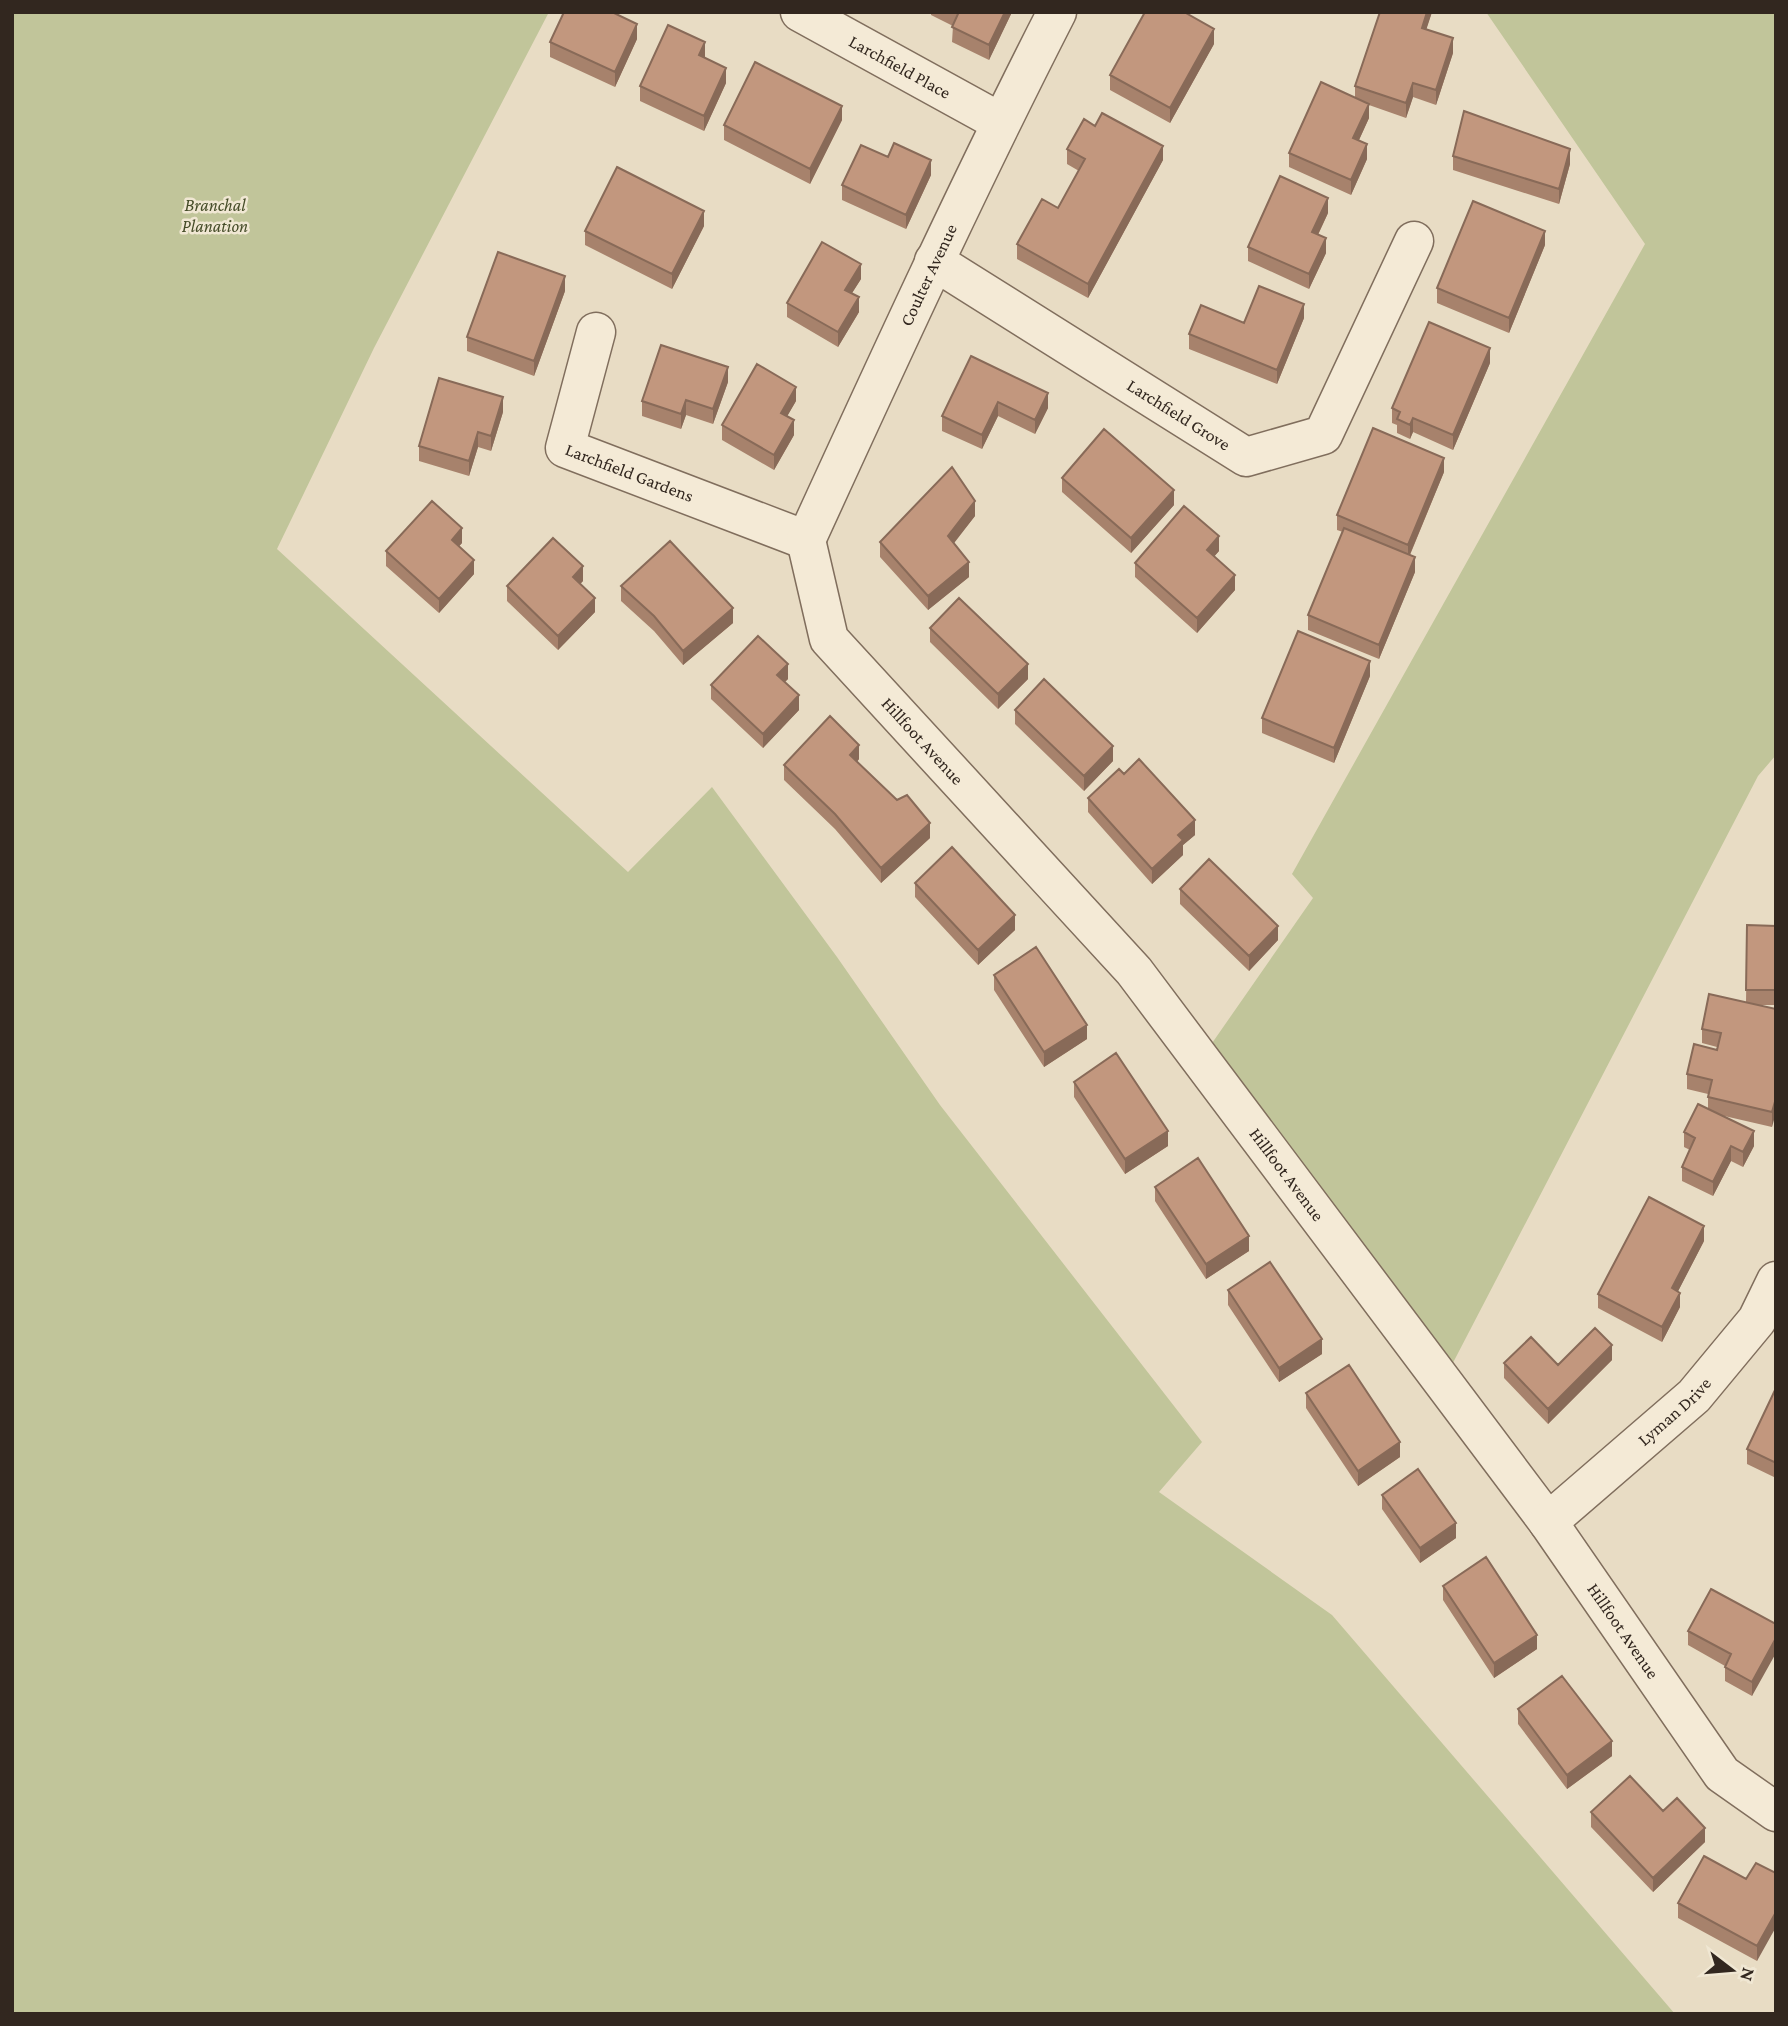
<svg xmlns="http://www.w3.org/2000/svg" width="1788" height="2026" font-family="'Crimson Pro',serif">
<rect width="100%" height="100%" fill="#e8dcc4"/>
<path fill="#c1c59a" d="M12,12H549L374,348L277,549L628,872L712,787L837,957L940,1105L1202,1442L1159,1492L1332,1615L1675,2014H12Z
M1486,12H1776V755L1758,776L1443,1382L1201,1059L1313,898L1292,874L1645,244Z"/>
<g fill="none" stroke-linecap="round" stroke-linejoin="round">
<defs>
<g id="minor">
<path id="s1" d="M800,12L1000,122"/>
<path id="s2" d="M934,261L1246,457L1323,435L1414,241"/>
<path id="s3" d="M596,332L565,448L806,540"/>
<path id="s4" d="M806,540L829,639L1134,971L1548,1522L1722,1774L1776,1812"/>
<path id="s5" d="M806,540C887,363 968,186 1057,12"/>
<path id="s6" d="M1548,1522L1694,1396L1757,1320L1776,1281"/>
</g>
</defs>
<use href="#minor" stroke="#806e5d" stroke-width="41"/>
<use href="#minor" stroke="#f4ead6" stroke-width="38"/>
</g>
<path fill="#a7826c" d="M616,12V14L637,39L615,87L550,57V42Z
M931,12H1012L989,60L952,42L953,26L931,15Z
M1380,12H1432L1426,29L1453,53L1436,105L1413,97L1406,118L1369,105V118L1359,140L1367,159L1351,195L1289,167V153L1355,98V86Z
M1214,44L1170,123L1110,90V75Z
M705,57L704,58L726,83L704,131L640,101V86Z
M842,120L810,184L724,140V125Z
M1095,126L1163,160L1088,298L1017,259V244L1058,208L1079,171L1067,164V149Z
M1453,156L1570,164L1559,204L1453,170Z
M888,157L931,175L906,229L842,200V185Z
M1328,213L1318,235L1326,253L1309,289L1248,261V247Z
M704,226L672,289L585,245V231Z
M1545,245L1509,333L1437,303V288Z
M861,279L852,293L859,312L838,347L787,317V303Z
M565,291L534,376L467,351V337Z
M1304,318L1277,384L1189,349V334L1244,323Z
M971,356L1048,408L1035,434L998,416L982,449L942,431V416Z
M1490,363L1453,450L1413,432L1410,439L1397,433V425L1392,423V408Z
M728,382L713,424L686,415L681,429L642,416V401Z
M796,401L787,416L794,435L774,470L722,440V425Z
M503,412L491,451L478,447L469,476L419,461V446Z
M1444,472L1410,555L1415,572L1379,659L1308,630V615L1343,532L1337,530V515Z
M1062,478L1174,505L1131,553L1062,492Z
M975,516L953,543L969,577L928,610L880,557V542Z
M462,543L459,546L474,574L439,613L386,566V551Z
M1219,551L1214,556L1235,590L1197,633L1135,577V563Z
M583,581L580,584L595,612L558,650L507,601V586Z
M621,586L733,623L683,665L654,631L621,601Z
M930,628L1028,679L998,709L930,642Z
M1370,676L1334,763L1262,733V718Z
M788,679L785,682L799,710L763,748L711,699V685Z
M1015,710L1113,761L1084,791L1015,724Z
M859,759L857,762L897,800L930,838L881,883L835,829L784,780V765Z
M1088,798L1195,835L1183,845V855L1152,884L1088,812Z
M915,883L1015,930L978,965L915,897Z
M1180,889L1278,940L1249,971L1180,904Z
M1747,925L1776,926V1005H1756L1776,1009L1772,1127L1720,1115L1754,1146L1743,1167L1731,1161L1713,1196L1682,1181V1167L1690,1150L1684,1147V1132L1708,1109V1094L1687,1089V1074L1717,1050V1047L1702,1043V1029L1746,1003Z
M994,975L1087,1039L1044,1067L994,990Z
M1074,1082L1168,1146L1125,1174L1074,1097Z
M1155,1187L1249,1251L1206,1279L1155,1201Z
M1704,1241L1678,1291L1680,1307L1662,1342L1598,1308V1294Z
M1228,1290L1322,1354L1279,1382L1228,1305Z
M1612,1360L1548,1424L1504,1378V1363L1558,1365Z
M1776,1388V1478L1747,1464V1449Z
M1306,1393L1400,1457L1358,1486L1306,1408Z
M1382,1495L1456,1538L1420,1563L1382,1509Z
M1443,1586L1537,1649L1494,1678L1443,1600Z
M1776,1624L1752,1696L1725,1681V1666L1688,1645V1631Z
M1518,1709L1612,1756L1567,1789L1518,1724Z
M1663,1811L1705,1842L1653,1892L1591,1827V1812Z
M1776,1873L1757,1961L1678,1918V1903L1746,1879Z"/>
<path fill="#886a58" d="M1005,12H1012L989,60V45Z
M1427,12H1432L1422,43V28Z
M637,24V39L615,87V72Z
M1214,29V44L1170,123V108Z
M1453,38V53L1436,105V90Z
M705,42V57L699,70V55Z
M726,68V83L704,131V116Z
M1413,83V97L1406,118V103Z
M1369,104V118L1353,153V138Z
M842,106V120L810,184V169Z
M1367,144V159L1351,195V180Z
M1163,146V160L1088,298V284Z
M1570,149V164L1559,204V189Z
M931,160V175L906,229V215Z
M1328,198V213L1312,247V232Z
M704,211V226L672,289V274Z
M1545,231V245L1509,333V318Z
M1326,238V253L1309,289V274Z
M861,264V279L845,304V290Z
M565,276V291L534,376V361Z
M859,297V312L838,347V332Z
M1304,304V318L1277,384V370Z
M1490,348V363L1453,450V435Z
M728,367V382L713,424V409Z
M796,387V401L781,427V413Z
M1048,393V408L1035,434V420Z
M503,397V412L491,451V436Z
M686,400V415L681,429V414Z
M998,402V416L982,449V435Z
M1413,418V432L1410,439V425Z
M794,420V435L774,470V455Z
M478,432V447L469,476V461Z
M1444,458V472L1408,559V545Z
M1174,490V505L1131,553V538Z
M975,501V516L948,551V536Z
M462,528V543L452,554V540Z
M1219,536V551L1207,565V550Z
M1415,557V572L1379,659V645Z
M474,560V574L439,613V599Z
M969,562V577L928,610V596Z
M583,566V581L573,591V577Z
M1235,575V590L1197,633V618Z
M595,598V612L558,650V636Z
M733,608V623L683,665V651Z
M1370,661V676L1334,763V748Z
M788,664V679L777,689V675Z
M1028,664V679L998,709V694Z
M799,695V710L763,748V734Z
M859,745V759L850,770V755Z
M1113,746V761L1084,791V776Z
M1195,820V835L1183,845V855L1152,884V869L1178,835Z
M930,823V838L881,883V868Z
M1015,915V930L978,965V950Z
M1278,926V940L1249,971V956Z
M1087,1025V1039L1044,1067V1052Z
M1776,1098V1113L1772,1127V1112Z
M1168,1131V1146L1125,1174V1159Z
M1754,1131V1146L1743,1167V1152Z
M1731,1146V1161L1713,1196V1182Z
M1704,1226V1241L1672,1303V1288Z
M1249,1236V1251L1206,1279V1264Z
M1680,1293V1307L1662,1342V1327Z
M1322,1339V1354L1279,1382V1368Z
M1612,1345V1360L1548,1424V1409Z
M1400,1442V1457L1358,1486V1471Z
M1456,1523V1538L1420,1563V1548Z
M1537,1635V1649L1494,1678V1663Z
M1776,1638V1653L1752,1696V1682Z
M1612,1741V1756L1567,1789V1775Z
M1705,1828V1842L1653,1892V1878Z
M1776,1912V1927L1757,1961V1946Z"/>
<path fill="#c2977e" stroke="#886a58" stroke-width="2" d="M564,12H612L637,24L615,72L550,42Z
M956,12H1005L989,45L952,27L958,14Z
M1145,12H1184L1214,29L1170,108L1110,75Z
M1380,12H1427L1422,28L1453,38L1436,90L1413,83L1406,103L1355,86Z
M668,25L705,42L699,55L726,68L704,116L640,86Z
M755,62L842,106L810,169L724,125Z
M1321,82L1369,104L1353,138L1367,144L1351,180L1289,153Z
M1464,111L1570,149L1559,189L1453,156Z
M1102,113L1163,146L1088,284L1017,244L1042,199L1058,208L1085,159L1067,149L1084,119L1095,126Z
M894,143L931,160L906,215L842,185L861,145L888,157Z
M617,167L704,211L672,274L585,231Z
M1280,176L1328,198L1312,232L1326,238L1309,274L1248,247Z
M1473,201L1545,231L1509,318L1437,288Z
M822,242L861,264L845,290L859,297L838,332L787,303Z
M498,252L565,276L534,361L467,337Z
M1259,286L1304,304L1277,370L1189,334L1201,305L1244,323Z
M1429,322L1490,348L1453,435L1413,418L1410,425L1397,419L1400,412L1392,408Z
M661,345L728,367L713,409L686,400L681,414L642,401Z
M971,356L1048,393L1035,420L998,402L982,435L942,416Z
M757,364L796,387L781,413L794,420L774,455L722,425Z
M439,378L503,397L491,436L478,432L469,461L419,446Z
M1373,428L1444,458L1408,545L1337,515Z
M1104,429L1174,490L1131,538L1062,478Z
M952,467L975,501L948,536L969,562L928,596L880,542Z
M432,501L462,528L452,540L474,560L439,599L386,551Z
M1184,506L1219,536L1207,550L1235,575L1197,618L1135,563Z
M1344,528L1415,557L1379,645L1308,615Z
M553,538L583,566L573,577L595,598L558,636L507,586Z
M670,541L733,608L683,651L654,616L621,586Z
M959,598L1028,664L998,694L930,628Z
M1298,631L1370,661L1334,748L1262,718Z
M758,636L788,664L777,675L799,695L763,734L711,685Z
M1044,679L1113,746L1084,776L1015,710Z
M830,716L859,745L850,755L897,800L907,795L930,823L881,868L835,814L784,765Z
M1139,759L1195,820L1178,835L1183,840L1152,869L1088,798L1119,769L1124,774Z
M952,847L1015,915L978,950L915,883Z
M1209,859L1278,926L1249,956L1180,889Z
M1747,925L1776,926V990H1746Z
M1036,947L1087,1025L1044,1052L994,975Z
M1709,994L1776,1009V1098L1772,1112L1708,1097L1712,1080L1687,1074L1694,1044L1717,1050L1721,1033L1702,1029Z
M1116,1053L1168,1131L1125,1159L1074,1082Z
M1698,1104L1754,1131L1743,1152L1731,1146L1713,1182L1682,1167L1695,1138L1684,1132Z
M1198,1158L1249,1236L1206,1264L1155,1187Z
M1649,1197L1704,1226L1672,1288L1680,1293L1662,1327L1598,1294Z
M1270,1262L1322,1339L1279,1368L1228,1290Z
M1595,1328L1612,1345L1548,1409L1504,1363L1531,1337L1558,1365Z
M1349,1365L1400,1442L1358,1471L1306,1393Z
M1776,1388V1463L1747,1449Z
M1418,1469L1456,1523L1420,1548L1382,1495Z
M1486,1557L1537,1635L1494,1663L1443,1586Z
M1711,1589L1776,1624V1638L1752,1682L1725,1667L1731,1654L1688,1631Z
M1562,1676L1612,1741L1567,1775L1518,1709Z
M1630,1776L1663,1811L1677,1798L1705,1828L1653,1878L1591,1812Z
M1704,1856L1746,1879L1756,1863L1776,1873V1912L1757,1946L1678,1903Z"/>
<g text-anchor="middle" stroke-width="5" stroke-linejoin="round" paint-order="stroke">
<g font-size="18" fill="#32271f" stroke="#f0e7d3">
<text dy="6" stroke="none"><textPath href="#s1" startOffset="114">Larchfield Place</textPath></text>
<text dy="6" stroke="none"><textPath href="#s5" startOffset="292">Coulter Avenue</textPath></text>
<text dy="6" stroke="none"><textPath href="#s2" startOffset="289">Larchfield Grove</textPath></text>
<text dy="6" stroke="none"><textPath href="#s3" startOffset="189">Larchfield Gardens</textPath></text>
<text dy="6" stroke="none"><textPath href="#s4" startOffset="240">Hillfoot Avenue</textPath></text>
<text dy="6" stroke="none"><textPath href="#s4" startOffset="807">Hillfoot Avenue</textPath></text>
<text dy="6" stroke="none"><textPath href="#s6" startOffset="168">Lyman Drive</textPath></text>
<text dy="6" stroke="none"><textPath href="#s4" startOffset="1374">Hillfoot Avenue</textPath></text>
</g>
<g font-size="18" font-style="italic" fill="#454c28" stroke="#f0e7d3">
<text x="215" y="211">Branchal<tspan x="215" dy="21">Planation</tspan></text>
</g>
</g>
<rect width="1788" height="2026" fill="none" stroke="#32271f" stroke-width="28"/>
<g transform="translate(1732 1970) rotate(106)" stroke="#f0e7d3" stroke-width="5" paint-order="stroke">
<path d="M0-5L12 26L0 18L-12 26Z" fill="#32271f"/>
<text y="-10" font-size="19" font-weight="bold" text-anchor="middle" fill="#32271f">N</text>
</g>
</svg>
